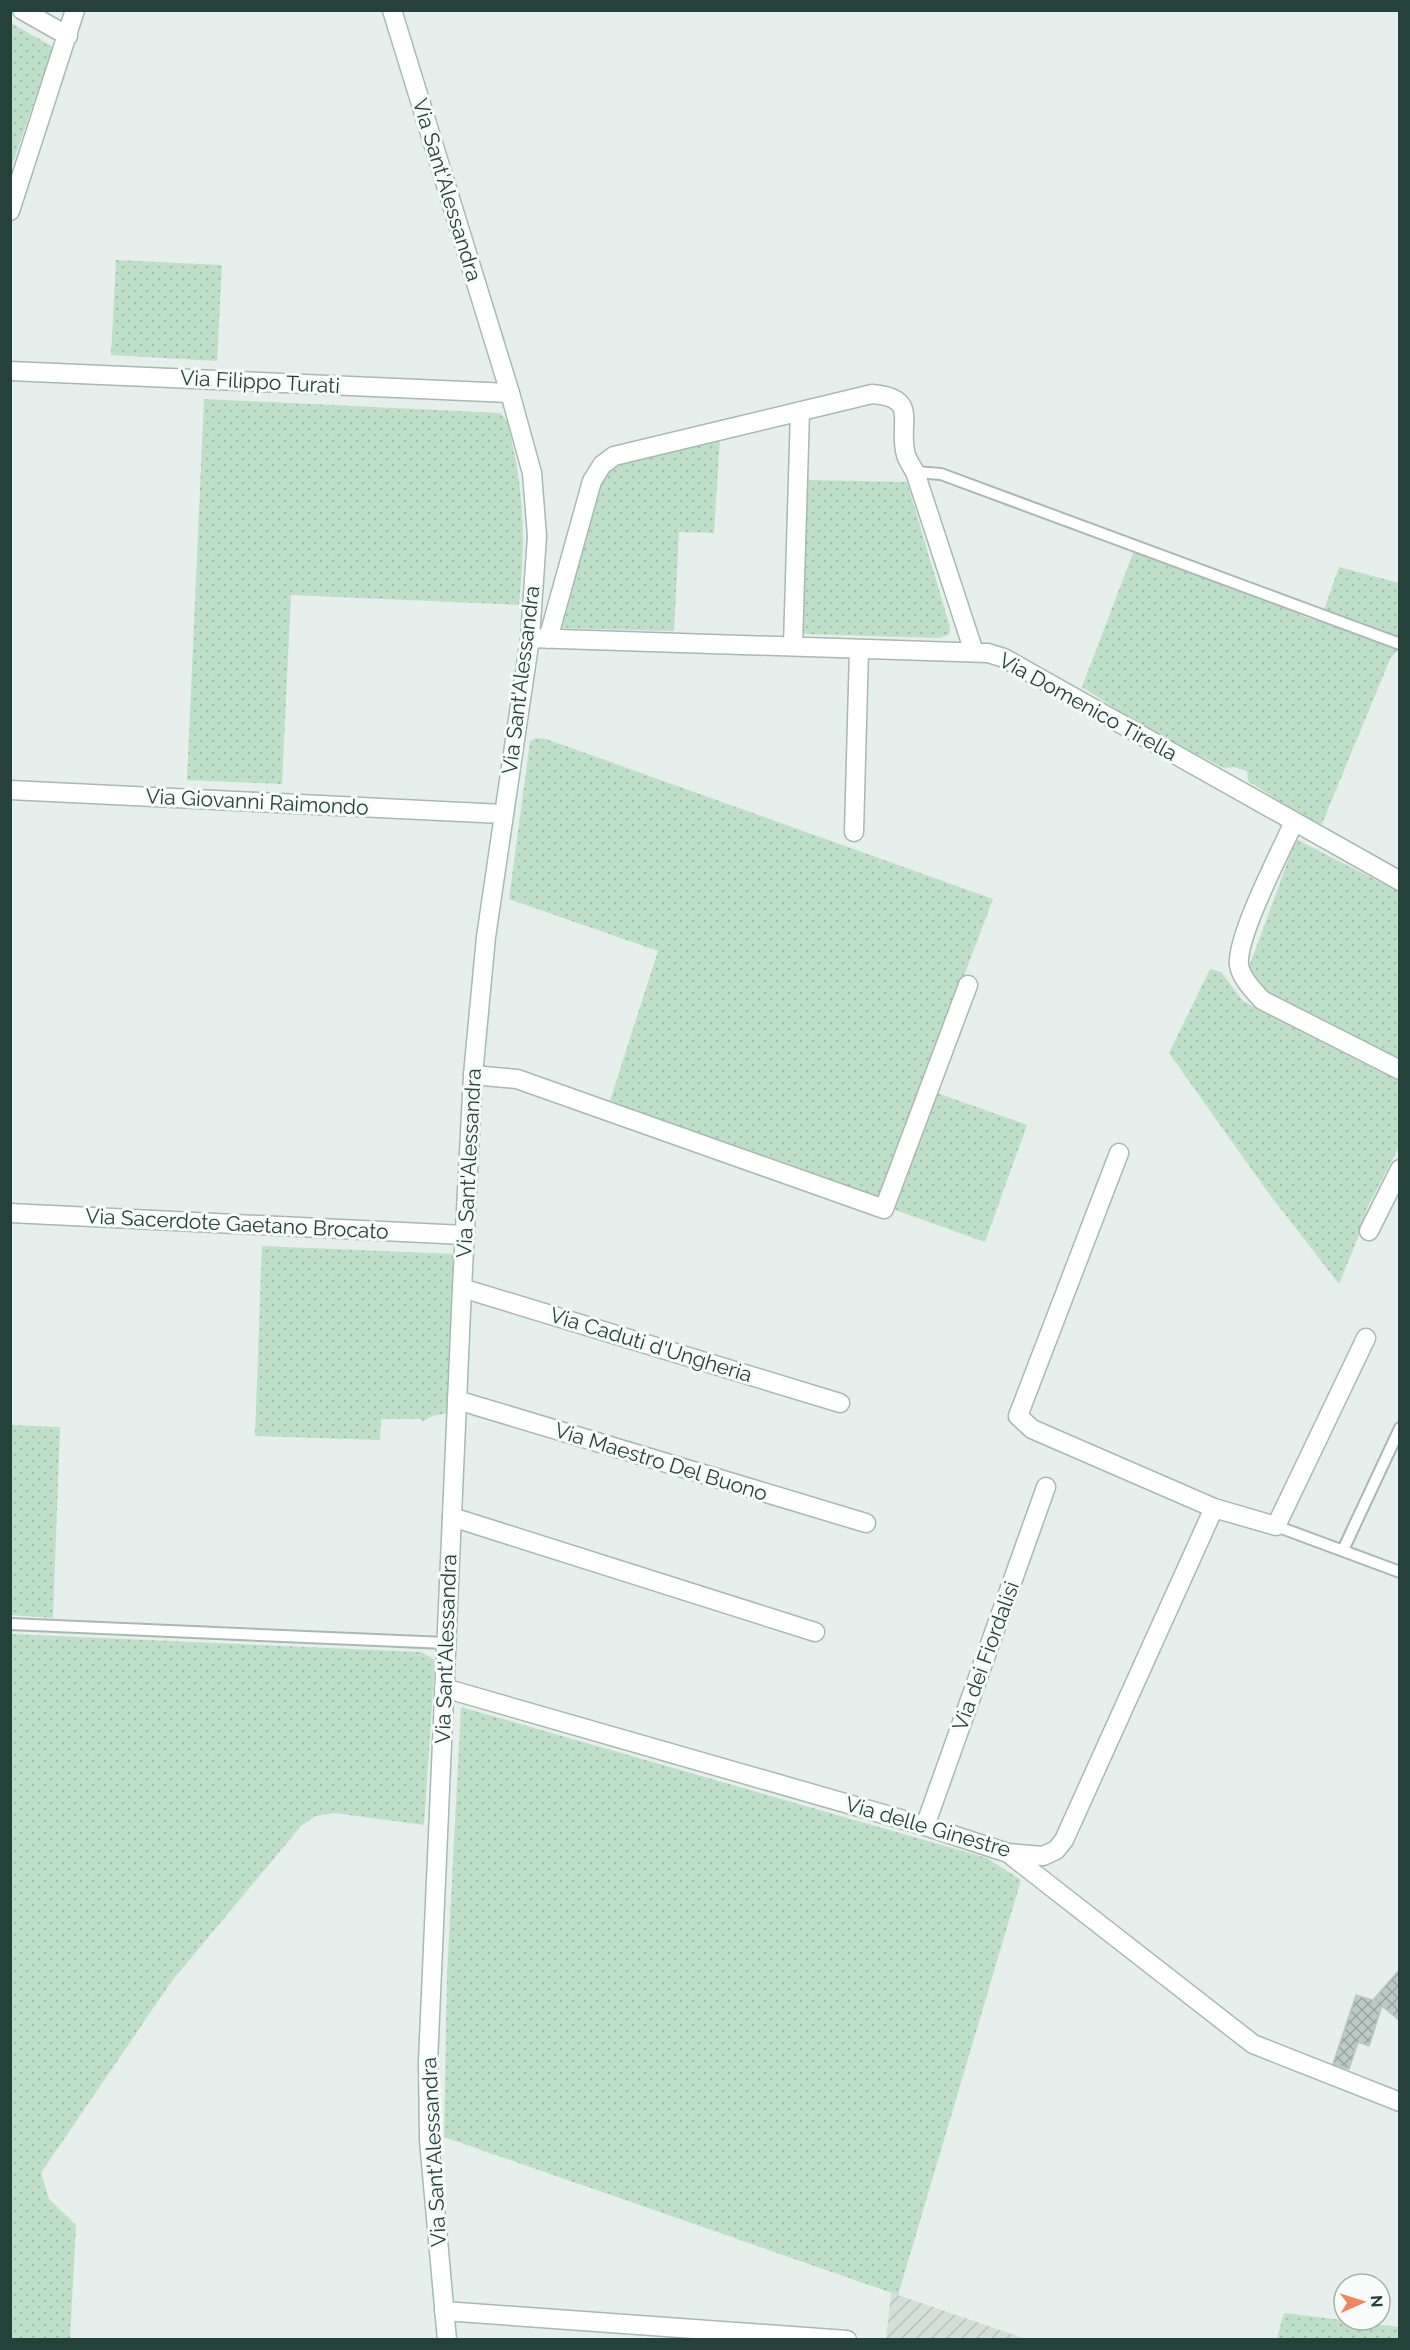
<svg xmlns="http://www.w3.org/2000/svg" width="1410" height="2350" font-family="Raleway,sans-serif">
<defs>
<pattern id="industrial-furrows" width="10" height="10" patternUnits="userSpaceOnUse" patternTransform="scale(1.5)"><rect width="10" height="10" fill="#d4dfda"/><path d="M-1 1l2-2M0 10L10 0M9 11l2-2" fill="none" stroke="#b6c1bc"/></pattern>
<pattern id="grass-dots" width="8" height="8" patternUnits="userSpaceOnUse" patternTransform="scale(1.5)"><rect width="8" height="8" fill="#bfe0c8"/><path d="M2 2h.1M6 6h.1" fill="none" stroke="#a4c1ad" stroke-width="1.8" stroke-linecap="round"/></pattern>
<pattern id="building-cross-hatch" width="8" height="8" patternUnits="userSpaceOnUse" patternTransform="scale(1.5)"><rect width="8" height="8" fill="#bbcac4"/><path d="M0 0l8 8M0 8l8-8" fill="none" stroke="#98a6a0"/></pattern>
</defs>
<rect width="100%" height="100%" fill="#e6efeb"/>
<path fill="url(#industrial-furrows)" d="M891,2292L898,2295L1026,2339L886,2340Z"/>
<path fill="url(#grass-dots)" d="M11,23L53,47L11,168Z
M116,260L222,265L217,361L111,355Z
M204,399L500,413C510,421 510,434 513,447C525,504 525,547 519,605L291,595L282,784L187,780Z
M720,438L714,533L679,532L674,631L557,628L600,482L612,470L630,460L698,446Z
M808,480L907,482L950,627L949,634L940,638L802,634Z
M1138,540L1303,601L1299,615L1320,622L1339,567L1399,583L1400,643L1398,649L1390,659L1322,824L1307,819L1248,781L1247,771L1234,767L1224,768L1152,732L1082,687Z
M536,738L546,739L993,899L880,1198H875L609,1104L658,951L509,899L530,741Z
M1296,839L1399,892V1061L1263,991L1249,967Z
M1210,969L1221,972L1243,1001L1399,1080V1147L1367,1208L1359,1235L1339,1284L1267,1191L1169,1053Z
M937,1093L1027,1125L985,1242L895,1210Z
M262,1246L454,1254L447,1413L432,1416L422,1422L421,1419H381L380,1440L255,1436Z
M11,1425L60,1427L53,1618L11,1615Z
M11,1634L421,1652L435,1660L424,1825L334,1813L316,1816L301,1826L171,1982L41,2173L49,2199L76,2225L70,2339H11Z
M461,1707L987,1858L1021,1880L898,2295L444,2137L447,1976Z
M1284,2313L1399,2327V2339H1277Z"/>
<path fill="url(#building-cross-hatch)" stroke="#b8c9c2" stroke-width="1.5" d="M1400,1969V2021L1382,2006L1369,2046L1358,2042L1349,2069L1333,2064L1356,1995L1378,2002L1374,1999Z"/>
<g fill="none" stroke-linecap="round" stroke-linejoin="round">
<defs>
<path id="lane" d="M915,472L941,474L1400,644
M1276,1526L1400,1572
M1343,1550L1400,1428
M10,1624L446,1643"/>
<path id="street" d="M22,10L68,36
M10,371L510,393
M530,638L988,653L1004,658L1400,881
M548,639L592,481L602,465L614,456L872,394C921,398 897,423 906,455C908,461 912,467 915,472L974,652
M793,646L800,411
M10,790L503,814
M1294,822C1281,851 1236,937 1239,965C1241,978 1253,990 1262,1000L1400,1070
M854,832L859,649
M473,1075L517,1079L884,1209L968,985
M1119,1153L1018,1416L1032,1429L1214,1508
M10,1213L464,1235
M1369,1231L1400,1169
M462,1288L840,1403
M457,1400L866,1523
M452,1517L815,1632
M444,1688L925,1826L1008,1853L1043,1856L1056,1850L1064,1840L1214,1508L1276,1526L1366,1338
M925,1826L1046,1487
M1008,1853L1253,2044L1400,2102
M444,2311L847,2340"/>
<path id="secondary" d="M392,10L510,393L532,473L537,536L530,638L486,937L473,1075L462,1288L428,2062L429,2140L447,2340
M10,211L75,10"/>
</defs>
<use href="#lane" stroke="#a8b8b2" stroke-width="14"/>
<use href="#street" stroke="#a8b8b2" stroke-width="21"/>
<use href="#secondary" stroke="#a4bbb3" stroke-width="21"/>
<use href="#lane" stroke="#fff" stroke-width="10"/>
<use href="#street" stroke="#fff" stroke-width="18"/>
<use href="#secondary" stroke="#fff" stroke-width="18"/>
</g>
<g text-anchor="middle" stroke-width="6" stroke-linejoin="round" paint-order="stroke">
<g font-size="21" fill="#24423a" stroke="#f7fbf9">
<text transform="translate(447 190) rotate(73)" y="7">Via Sant'Alessandra</text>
<text transform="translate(260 382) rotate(3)" y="7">Via Filippo Turati</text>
<text transform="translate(521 680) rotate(-83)" y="7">Via Sant'Alessandra</text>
<text transform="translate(1088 707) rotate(29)" y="7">Via Domenico Tirella</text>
<text transform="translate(257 802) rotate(3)" y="7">Via Giovanni Raimondo</text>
<text transform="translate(469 1163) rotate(-87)" y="7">Via Sant'Alessandra</text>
<text transform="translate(237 1224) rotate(3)" y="7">Via Sacerdote Gaetano Brocato</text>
<text transform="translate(651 1345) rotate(17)" y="7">Via Caduti d'Ungheria</text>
<text transform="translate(661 1462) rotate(17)" y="7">Via Maestro Del Buono</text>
<text transform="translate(446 1649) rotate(-88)" y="7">Via Sant'Alessandra</text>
<text transform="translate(986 1656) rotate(-70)" y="7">Via dei Fiordalisi</text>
<text transform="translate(928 1827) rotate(16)" y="7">Via delle Ginestre</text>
<text transform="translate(434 2152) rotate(-93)" y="7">Via Sant'Alessandra</text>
</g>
</g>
<rect width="1410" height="2350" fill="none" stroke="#24423a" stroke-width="24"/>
<g transform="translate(1362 2302) rotate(87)"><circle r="28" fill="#f7fbf9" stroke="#a3b1ad" stroke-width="1.5"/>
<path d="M0-4.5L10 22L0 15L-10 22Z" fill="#f4845f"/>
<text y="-9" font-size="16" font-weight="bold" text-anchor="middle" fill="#24423a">N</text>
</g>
</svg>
